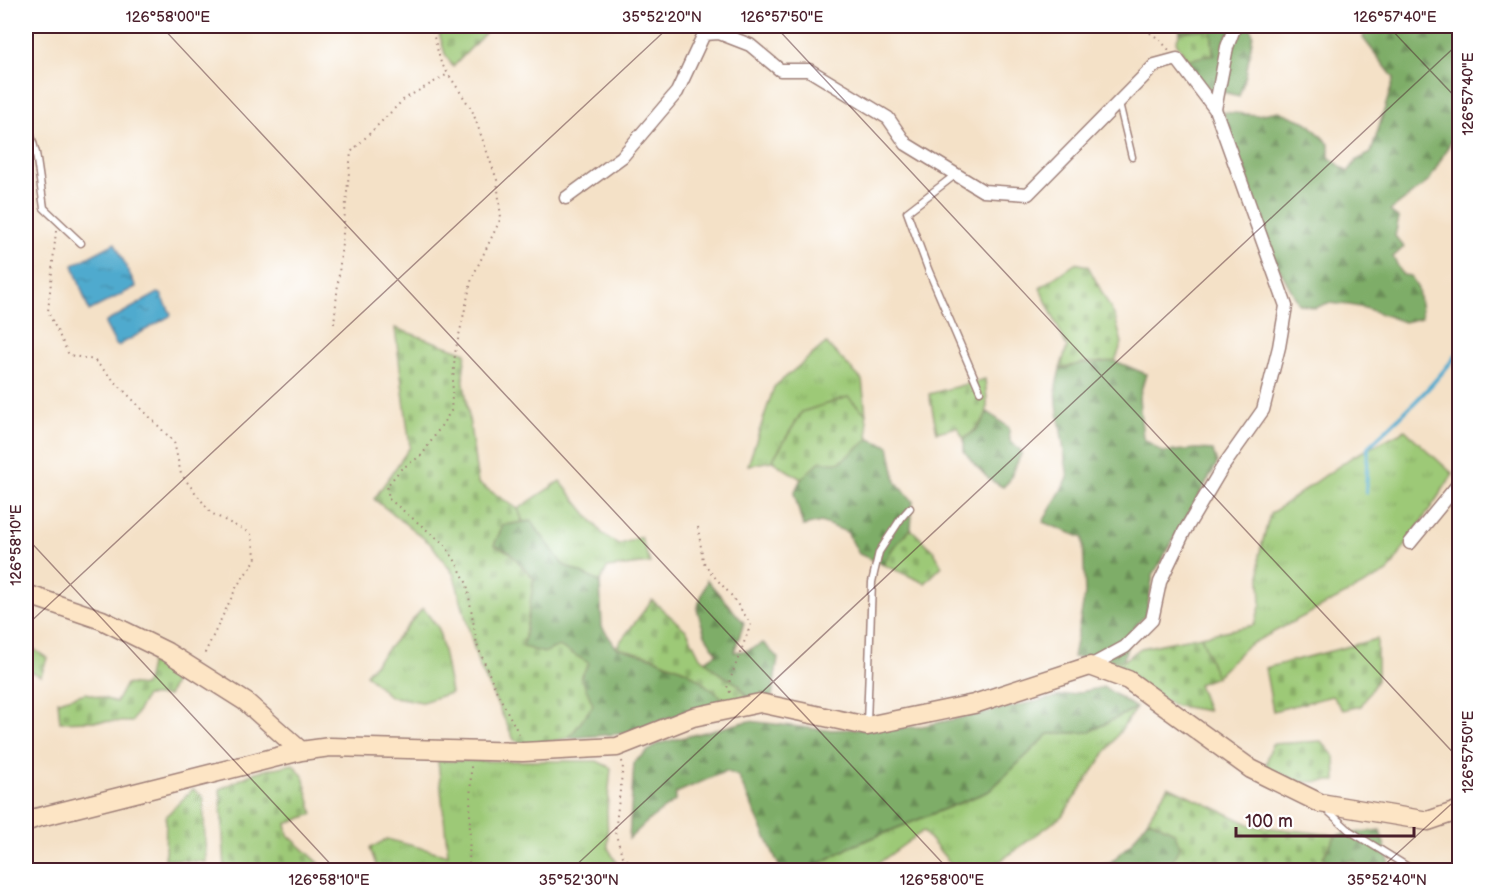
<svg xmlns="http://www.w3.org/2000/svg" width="1485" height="896" font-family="'Balsamiq Sans',sans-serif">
<defs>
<pattern id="grass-tufts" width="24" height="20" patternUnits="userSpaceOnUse" patternTransform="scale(1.5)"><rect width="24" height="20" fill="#9dc977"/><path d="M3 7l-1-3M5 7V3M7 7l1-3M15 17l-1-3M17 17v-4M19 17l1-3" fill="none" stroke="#89ac67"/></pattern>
<pattern id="forest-firs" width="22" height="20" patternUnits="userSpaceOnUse" patternTransform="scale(1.5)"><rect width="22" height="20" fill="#7ead68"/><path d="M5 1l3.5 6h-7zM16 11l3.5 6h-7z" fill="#698c56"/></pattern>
<pattern id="cemetery-stones" width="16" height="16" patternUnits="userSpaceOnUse" patternTransform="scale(1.5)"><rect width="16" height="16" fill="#9dc977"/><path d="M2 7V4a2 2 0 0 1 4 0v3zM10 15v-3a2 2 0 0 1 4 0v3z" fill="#89ac67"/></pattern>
<pattern id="water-ripples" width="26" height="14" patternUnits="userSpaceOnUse" patternTransform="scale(1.5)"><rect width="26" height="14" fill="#50aace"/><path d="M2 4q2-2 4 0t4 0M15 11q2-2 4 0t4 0" fill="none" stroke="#448aa7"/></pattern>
</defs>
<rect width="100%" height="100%" fill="#fff"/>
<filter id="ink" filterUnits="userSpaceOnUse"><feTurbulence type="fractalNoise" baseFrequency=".0167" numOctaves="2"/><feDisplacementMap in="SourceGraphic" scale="12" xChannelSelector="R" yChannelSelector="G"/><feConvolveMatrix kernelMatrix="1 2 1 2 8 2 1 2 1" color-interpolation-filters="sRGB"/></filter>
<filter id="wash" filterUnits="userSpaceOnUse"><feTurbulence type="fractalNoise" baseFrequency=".008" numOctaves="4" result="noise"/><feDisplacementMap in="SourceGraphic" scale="24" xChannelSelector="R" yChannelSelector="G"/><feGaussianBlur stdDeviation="1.35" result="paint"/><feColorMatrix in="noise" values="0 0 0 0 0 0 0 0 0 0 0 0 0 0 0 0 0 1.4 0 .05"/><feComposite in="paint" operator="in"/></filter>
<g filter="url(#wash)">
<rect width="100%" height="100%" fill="#f4e1c7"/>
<path fill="url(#grass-tufts)" stroke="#747451" stroke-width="1.5" d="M826,343L862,380L866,414L848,397L802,412L772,461L748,465L774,387Z
M1405,430L1453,474L1388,572L1247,646L1216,677L1201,636L1254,625L1261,604L1259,555L1270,514L1352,457Z
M560,481L602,533L618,545L641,537L650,563L607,568L600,582L563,565L531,521L523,522L518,509Z
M423,608L439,629L451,693L422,702L389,696L366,674Z
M1136,708L1062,816L988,870H956L923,831L869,870H808L850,847L989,791L1049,734L1089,732Z
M438,761H597L611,768L607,810L608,848L621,870H378L370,848L387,839L448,855Z"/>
<path fill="url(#forest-firs)" stroke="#64664a" stroke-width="1.5" d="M1178,26H1250L1253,34L1246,75L1239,96L1203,87L1187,60L1213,54L1211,30L1180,32Z
M1366,26H1455L1460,45L1459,127L1429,181L1390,211L1399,218L1395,236L1404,247L1393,257L1403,275L1411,276L1418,289L1422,318L1404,322L1365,308L1349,305L1328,303L1315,308L1299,304L1274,259L1223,112L1257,115L1279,111L1308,123L1329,144V157L1348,172L1357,160L1371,153L1394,78L1363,38Z
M1115,361L1146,374L1139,398L1143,438L1162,452L1196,449L1213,450L1217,464L1153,575L1146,615L1133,628L1123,661L1073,657L1085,594L1083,538L1043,522L1068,478L1057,405L1056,386L1060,369L1082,363Z
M988,412L1009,428L1010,441L1022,452L1009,481L1003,487L990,480L975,465L964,451V439L978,428Z
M869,439L889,446L896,482L913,501L911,529L893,548L884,565L859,554L847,532L821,522L803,526L794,493L801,479L819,462H840Z
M531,521L563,565L600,582L602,627L616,647L649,656L687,671L727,701L653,723L628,733L569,738L593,705L544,653L522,647L534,579L494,545L503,525Z
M707,580L744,623L734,652L749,650L763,643L778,658L772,697H747L739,685L717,672L705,661L717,653L705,635L697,609Z
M1104,687L1136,708L1089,732L1049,734L989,791L850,847L808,870H781L738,776L726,771L676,793L675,801L650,819L629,839L634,762L657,744L749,721L826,730L918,727Z
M1148,819L1174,832L1181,846L1168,870H1084L1080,868L1111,862L1132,842Z
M1380,830L1391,868L1390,870H1360L1354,860L1330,865L1323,857L1336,835Z"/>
<path fill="url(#cemetery-stones)" stroke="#747451" stroke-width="1.5" d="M437,26H478L488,30L453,67L445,54Z
M1211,29L1213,54L1187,60L1176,42L1180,32Z
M1075,263L1088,266L1115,317L1122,343L1115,361L1082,363L1060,369L1067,347L1040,288Z
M395,328L466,353L463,375L478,483L518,509L523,522L503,525L494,545L509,552L534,579L523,647L544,653L559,646L589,663L581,677L593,705L569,738L529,745L514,740L478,663L454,575L432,545L374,499L410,447Z
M985,379C988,413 992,417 964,439L957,427L937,432L929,394Z
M848,397L866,414L869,439L840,462H819L801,479L772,461L802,412Z
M911,529L933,550L942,566L925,583L884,565L893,548Z
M652,600L687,631L699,655L717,672L739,685L747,697L727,701L687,671L649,656L616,647Z
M1201,636L1216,677L1198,684L1208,711L1173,705L1111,670L1110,660L1123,661L1141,648Z
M1377,639V680L1361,706L1343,710L1332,696L1273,711L1265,668Z
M26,644L47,658L41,676L26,670Z
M152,656L180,669L168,696H146L132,722L88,721L60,722L58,701L86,693L116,702L126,684L145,686Z
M1321,741L1335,757L1336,781L1300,782L1265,767L1272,744Z
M293,764L303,776L313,814L286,824L288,835L318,862L325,870H225L220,789L256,772Z
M1168,786L1253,826L1336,835L1323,857L1330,865L1354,860L1360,870H1297L1279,867V870H1168L1180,846L1174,832L1148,819Z
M193,789L203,797L206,862L165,859L166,816Z"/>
<path fill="url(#water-ripples)" stroke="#4d647c" stroke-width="1.5" d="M115,243L136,287L89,311L73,265Z
M158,293L161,294L171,314L170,316L118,346L116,345L105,324L106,322Z"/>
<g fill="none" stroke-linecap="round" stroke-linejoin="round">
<path stroke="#50aace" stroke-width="4" d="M1366,492L1368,447C1400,417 1434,386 1460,350"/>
</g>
</g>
<g filter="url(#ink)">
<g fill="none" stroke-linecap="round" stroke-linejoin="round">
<defs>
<path id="lane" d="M1119,103L1132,157
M26,118L36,153L44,208L81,243
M955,175L907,212L928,269L980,391
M867,723L872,582L879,552L902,517L910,508
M1327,810L1350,831L1413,870"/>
<path id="street" d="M566,198L622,157L677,92L704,34L719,33L750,45L780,70H809L888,118L906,144L983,191L1028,194L1155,65L1177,59L1215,109L1227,47L1235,26
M1410,543L1460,482
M1090,666L1125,647L1152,620L1160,582L1184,532L1222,468L1263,410L1279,347L1286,306L1215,109"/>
<path id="secondary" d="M26,594L102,620L167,652L246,702L301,751
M26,822L36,818L301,751L330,747L523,752L617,747L693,717L760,703L867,726L974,704L1090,666L1128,680L1251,769L1320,803L1428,821L1460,810"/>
</defs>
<use href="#lane" stroke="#9f8079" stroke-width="9"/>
<use href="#street" stroke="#9f8079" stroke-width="15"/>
<use href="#secondary" stroke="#9f8079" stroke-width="21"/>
<path stroke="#9f8079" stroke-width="2" stroke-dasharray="1.5 4.5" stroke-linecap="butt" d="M431,26L441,63L472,110L497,180L501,218L472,278L455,353L451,411L422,455L401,469L387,486L389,499L444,544L456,562L467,584L477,645L496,690L521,738
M1140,26L1159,39L1169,50
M56,231L48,312L69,355L94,360L174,442L181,474L211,513L251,534L256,559L237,586L203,657
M334,324L351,152L404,99L448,74
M698,527L703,561L712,574L731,595L751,624L727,688L732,695
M622,761L623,766L615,832L622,855L638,870
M469,870L471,766"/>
<use href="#lane" stroke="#fff" stroke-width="6"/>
<use href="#street" stroke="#fff" stroke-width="12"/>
<use href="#secondary" stroke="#fde5c5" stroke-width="18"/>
</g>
</g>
<path fill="none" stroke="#4a1f2b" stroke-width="1.5" stroke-opacity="0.45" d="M161,26L949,870M775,26L1460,760M1388,26L1460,102M26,537L336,870M26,626L670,26M571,870L1460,42M1379,870L1460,796"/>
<rect width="1485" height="896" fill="none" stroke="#fff" stroke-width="66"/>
<path d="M1236 827v9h178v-9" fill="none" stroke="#4a1f2b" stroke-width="3"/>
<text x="1245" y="827" font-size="18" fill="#4a1f2b" stroke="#ffffff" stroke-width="4.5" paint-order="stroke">100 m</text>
<rect x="33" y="33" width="1419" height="830" fill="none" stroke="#4a1f2b" stroke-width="2"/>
<g font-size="15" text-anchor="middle" fill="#4a1f2b">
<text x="168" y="22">126°58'00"E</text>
<text x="662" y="22">35°52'20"N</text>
<text x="782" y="22">126°57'50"E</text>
<text x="1395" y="22">126°57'40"E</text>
<text transform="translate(1468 94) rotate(-90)" y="5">126°57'40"E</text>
<text transform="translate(16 545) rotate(-90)" y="5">126°58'10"E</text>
<text transform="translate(1468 752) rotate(-90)" y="5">126°57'50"E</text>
<text x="329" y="885">126°58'10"E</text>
<text x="579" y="885">35°52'30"N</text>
<text x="942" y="885">126°58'00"E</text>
<text x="1387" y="885">35°52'40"N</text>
</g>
</svg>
